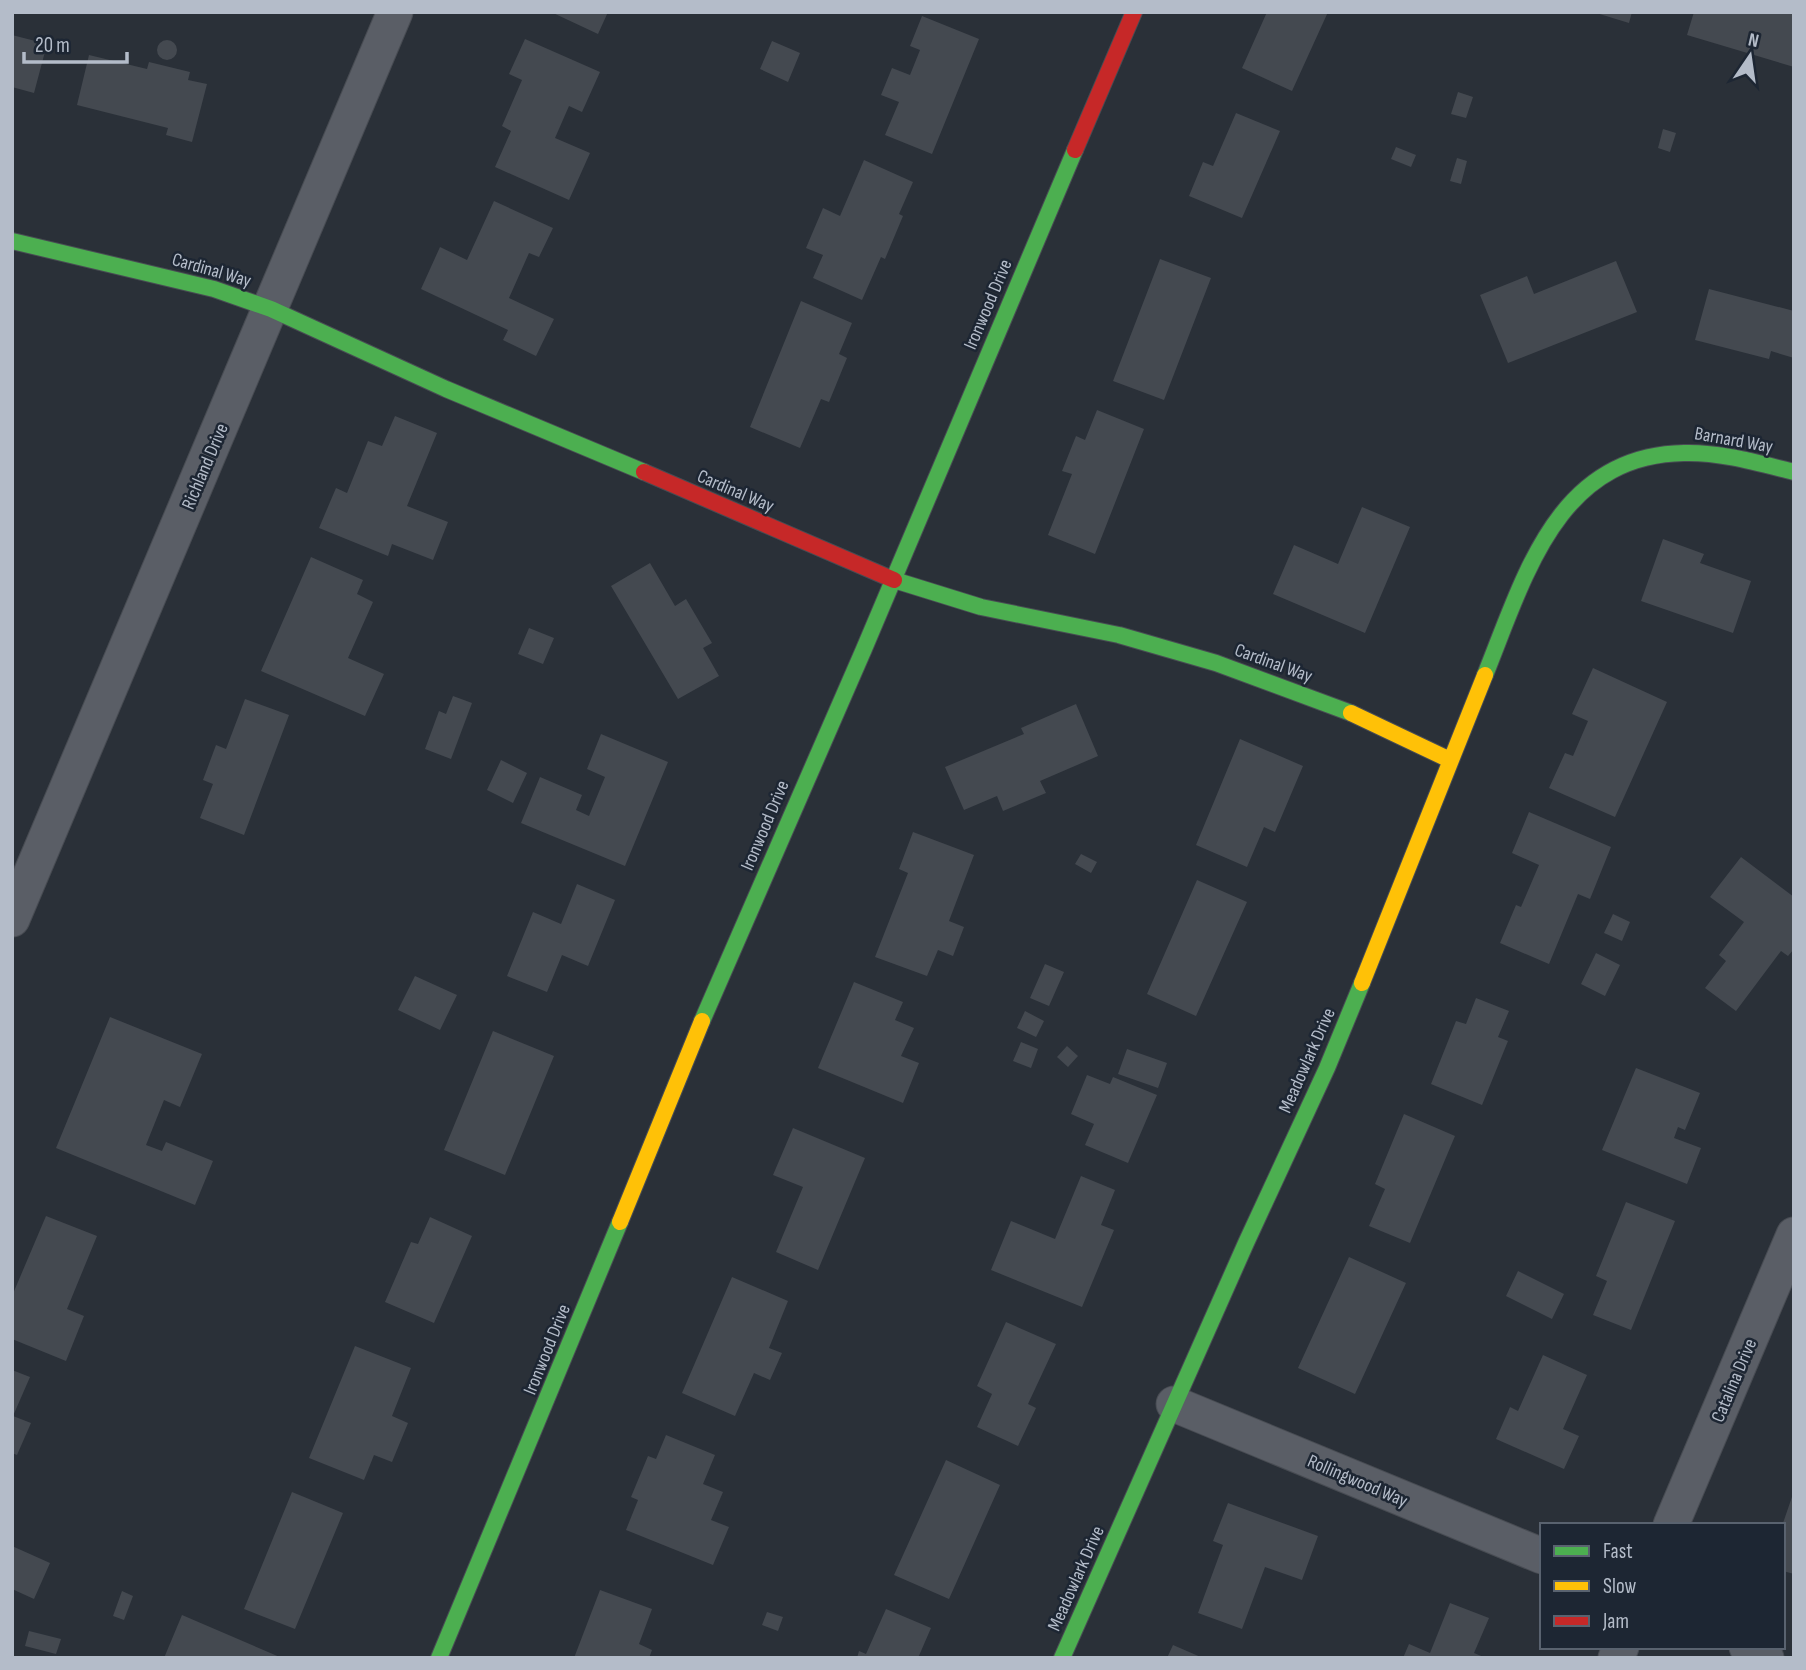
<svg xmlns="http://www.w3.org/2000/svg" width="1806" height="1670" font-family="'Sofia Sans Condensed',sans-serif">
<rect width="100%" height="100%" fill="#2a3038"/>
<path fill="#444950" d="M551,12H608L598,34Z
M1267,12H1328L1292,91L1242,68Z
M1593,12H1632L1629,23Z
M1694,12H1794V67L1687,35Z
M922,16L979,39L932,154L885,135L899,102L881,95L892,68L910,75L920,50L910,46Z
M12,35L47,44L34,93L12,87Z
M525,39L600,72L582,112L569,106L555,138L590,153L569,200L495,167L511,131L502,126L522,80L509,74Z
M157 50a10 10 0 1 1 20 0a10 10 0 1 1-20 0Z
M772,41L800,53L788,82L760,69Z
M89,55L147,69L149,62L190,72L188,80L207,84L192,142L166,135L168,128L77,105Z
M1458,92L1473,97L1466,118L1451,114Z
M1236,113L1280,131L1242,218L1189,196L1203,162L1213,166Z
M1663,129L1676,133L1670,152L1658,148Z
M1396,147L1416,155L1411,167L1391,159Z
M1457,158L1467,161L1461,184L1450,181Z
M864,160L913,182L899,214L903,216L885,259L881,257L862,300L813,278L823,255L806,248L823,208L840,216Z
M494,201L553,228L539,257L529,253L509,298L554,319L536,356L503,340L508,330L421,289L440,247L467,260Z
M1160,259L1211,278L1164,400L1113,381Z
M1616,261L1637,312L1508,363L1480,295L1527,276L1534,294Z
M1709,289L1794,311V358L1771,351L1769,359L1695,340Z
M801,301L852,323L839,354L847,358L829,402L821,399L800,448L750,427Z
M1097,410L1144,429L1095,554L1048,535L1072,474L1062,471L1076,436L1085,440Z
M395,416L437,433L407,506L448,522L433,560L392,544L388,556L319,528L336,488L347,493L368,441L382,446Z
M1362,507L1410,527L1365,633L1273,594L1294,545L1338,564Z
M1663,539L1704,554L1700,563L1751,581L1733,633L1641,601Z
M311,557L363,580L357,594L373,602L348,658L384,674L365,716L261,671Z
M650,563L675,606L686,599L712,643L703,648L719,676L678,699L611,586Z
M529,628L554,638L543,664L518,654Z
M1593,668L1667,702L1615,817L1549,788L1565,753L1573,756L1588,721L1572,714Z
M453,696L472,703L451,759L425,749L439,711L446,714Z
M245,699L289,715L244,835L200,818L213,784L203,780L216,745L226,749Z
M1076,704L1098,756L1040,781L1046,793L1003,811L997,796L964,810L945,767L1024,734L1021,728Z
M601,734L668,762L625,866L521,823L540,777L582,795L576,810L589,816L605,777L587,769Z
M1240,739L1303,766L1275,832L1264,827L1247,867L1196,845Z
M501,760L527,773L513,803L487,790Z
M1529,812L1611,847L1590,899L1578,894L1549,964L1500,943L1516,905L1521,907L1539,865L1512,853Z
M913,832L974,855L949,921L964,927L953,956L938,950L927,976L875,957L908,873L899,869Z
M1081,854L1097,862L1091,873L1075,864Z
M1741,857L1794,897V949L1788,956L1781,951L1736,1011L1705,988L1726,961L1719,955L1744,922L1710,897Z
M1197,880L1247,902L1196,1016L1147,994Z
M577,884L615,900L588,966L562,955L547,992L507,976L533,912L561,924Z
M1613,914L1630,922L1622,941L1604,933Z
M1596,953L1620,965L1605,996L1581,984Z
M1045,964L1064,972L1049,1006L1030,998Z
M415,976L457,995L440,1030L398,1010Z
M854,982L903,1002L895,1020L914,1028L901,1056L919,1063L903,1103L818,1068Z
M1476,998L1509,1011L1498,1037L1508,1041L1482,1105L1431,1084L1456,1021L1466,1024Z
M1025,1011L1044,1021L1036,1037L1017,1028Z
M110,1017L202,1054L180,1107L164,1100L146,1145L162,1151L166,1142L213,1161L195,1205L56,1148Z
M493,1031L554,1056L505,1175L444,1150Z
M1021,1042L1038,1049L1031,1068L1013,1061Z
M1067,1046L1078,1056L1068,1067L1057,1057Z
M1127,1049L1167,1063L1158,1088L1118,1074Z
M1636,1068L1700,1093L1685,1130L1678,1127L1674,1138L1701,1148L1687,1184L1602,1150Z
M1087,1075L1110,1084L1113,1077L1157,1095L1128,1163L1085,1145L1094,1124L1071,1114Z
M1404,1114L1455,1136L1410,1243L1369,1226L1385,1189L1375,1184Z
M793,1128L865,1158L818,1270L776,1252L803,1187L773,1175Z
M1081,1176L1115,1190L1101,1225L1114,1230L1082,1307L991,1270L1011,1221L1055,1239Z
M1626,1202L1675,1221L1631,1330L1593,1315L1607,1281L1596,1276Z
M46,1216L97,1236L67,1309L84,1316L66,1361L12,1339V1296Z
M430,1217L472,1236L434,1323L385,1302L411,1242L418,1244Z
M1349,1257L1406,1283L1355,1394L1298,1368Z
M1518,1271L1564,1294L1552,1319L1506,1296Z
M732,1277L788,1301L769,1348L782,1353L770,1380L754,1373L735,1416L682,1393Z
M1006,1322L1056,1344L1028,1404L1036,1408L1018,1446L977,1427L992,1394L977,1386Z
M355,1346L411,1368L392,1416L408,1423L392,1462L374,1455L364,1480L309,1458Z
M1543,1355L1587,1375L1563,1429L1579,1436L1564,1469L1496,1439L1510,1407L1518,1411Z
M12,1370L30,1377L13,1416L31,1423L17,1455L12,1453Z
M666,1435L715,1455L703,1484L723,1492L711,1520L729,1527L713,1565L626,1530L638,1500L631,1497L648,1456L656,1459Z
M946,1460L1000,1485L949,1599L894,1575Z
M292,1492L343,1513L295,1629L244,1609Z
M1793,1494H1794V1574L1783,1571V1523Z
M1228,1503L1318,1536L1302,1580L1265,1567L1242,1629L1198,1613L1223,1545L1213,1541Z
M12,1546L50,1563L34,1599L12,1589Z
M600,1590L652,1609L639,1644L652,1650L649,1658H574Z
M122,1591L133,1596L124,1620L113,1616Z
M1450,1603L1489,1618L1474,1653L1486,1658H1403L1409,1644L1430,1653Z
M886,1609L931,1628L918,1658H857L859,1651L866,1654Z
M767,1612L783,1617L778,1631L762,1625Z
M182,1615L282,1658H164Z
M29,1631L61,1639L56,1654L25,1646Z
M1173,1645L1203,1658H1167Z"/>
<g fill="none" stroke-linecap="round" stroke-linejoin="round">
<defs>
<path id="street" d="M12,919L395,12
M1174,1404L1542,1556
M1671,1525L1794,1235
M1747,1647L1766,1658
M1616,1658L1621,1647"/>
<path id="fast" d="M12,241L214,289L271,309L446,389L644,472
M894,580L981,607L1119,635L1216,663L1351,713
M1485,675C1525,576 1557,455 1684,453C1721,452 1758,463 1794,472
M702,1021L864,649L1075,150
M439,1658L620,1222
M1062,1658L1246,1243L1327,1068L1362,983"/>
<path id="slow" d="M1351,713L1450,760
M1362,983L1485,675
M620,1222L702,1021"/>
<path id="jam" d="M1075,150L1134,12
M644,472L894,580"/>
</defs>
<use href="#street" stroke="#484c53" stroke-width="37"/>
<use href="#fast" stroke="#484c53" stroke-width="18"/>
<use href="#slow" stroke="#484c53" stroke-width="18"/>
<use href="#jam" stroke="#484c53" stroke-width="18"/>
<use href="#street" stroke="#5a5e66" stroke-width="35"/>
<use href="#fast" stroke="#4caf50" stroke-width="16"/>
<use href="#slow" stroke="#ffc107" stroke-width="16"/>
<use href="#jam" stroke="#c62828" stroke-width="16"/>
</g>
<g text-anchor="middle" stroke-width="5" stroke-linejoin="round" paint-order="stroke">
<g font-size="19" fill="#b4bcc9" stroke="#1d2633">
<text transform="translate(212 269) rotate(16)" y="7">Cardinal Way</text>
<text transform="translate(987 304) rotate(-67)" y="7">Ironwood Drive</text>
<text transform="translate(1734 439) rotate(10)" y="7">Barnard Way</text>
<text transform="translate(204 466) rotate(-67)" y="7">Richland Drive</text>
<text transform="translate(736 490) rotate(23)" y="7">Cardinal Way</text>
<text transform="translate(1274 662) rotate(20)" y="7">Cardinal Way</text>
<text transform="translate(764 825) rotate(-67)" y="7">Ironwood Drive</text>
<text transform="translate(1306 1060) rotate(-66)" y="7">Meadowlark Drive</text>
<text transform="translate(546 1349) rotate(-68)" y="7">Ironwood Drive</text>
<text transform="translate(1733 1380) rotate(-67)" y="7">Catalina Drive</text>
<text transform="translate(1358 1480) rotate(23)" y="7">Rollingwood Way</text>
<text transform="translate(1075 1578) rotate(-66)" y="7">Meadowlark Drive</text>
</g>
</g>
<rect width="1806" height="1670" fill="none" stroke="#b4bcc9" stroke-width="28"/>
<rect x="1540" y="1523" width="245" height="126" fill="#1d2633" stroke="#59626f" stroke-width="2"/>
<rect x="1554" y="1546" width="35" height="10" fill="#4caf50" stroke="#59626f" stroke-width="2"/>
<text x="1603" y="1558" font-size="21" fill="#b4bcc9">Fast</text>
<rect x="1554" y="1581" width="35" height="10" fill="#ffc107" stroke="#59626f" stroke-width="2"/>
<text x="1603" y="1593" font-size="21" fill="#b4bcc9">Slow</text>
<rect x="1554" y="1616" width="35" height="10" fill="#c62828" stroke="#59626f" stroke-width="2"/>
<text x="1603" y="1628" font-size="21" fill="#b4bcc9">Jam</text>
<g transform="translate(1750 56) rotate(13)" stroke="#1d2633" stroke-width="5" paint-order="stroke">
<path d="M0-5L12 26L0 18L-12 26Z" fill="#b4bcc9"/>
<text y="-10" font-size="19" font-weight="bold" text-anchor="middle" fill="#b4bcc9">N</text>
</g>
<path d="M24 52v10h103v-10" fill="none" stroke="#b4bcc9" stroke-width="3.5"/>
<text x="35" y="52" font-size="21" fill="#b4bcc9" stroke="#1d2633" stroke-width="5" paint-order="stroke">20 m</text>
</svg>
